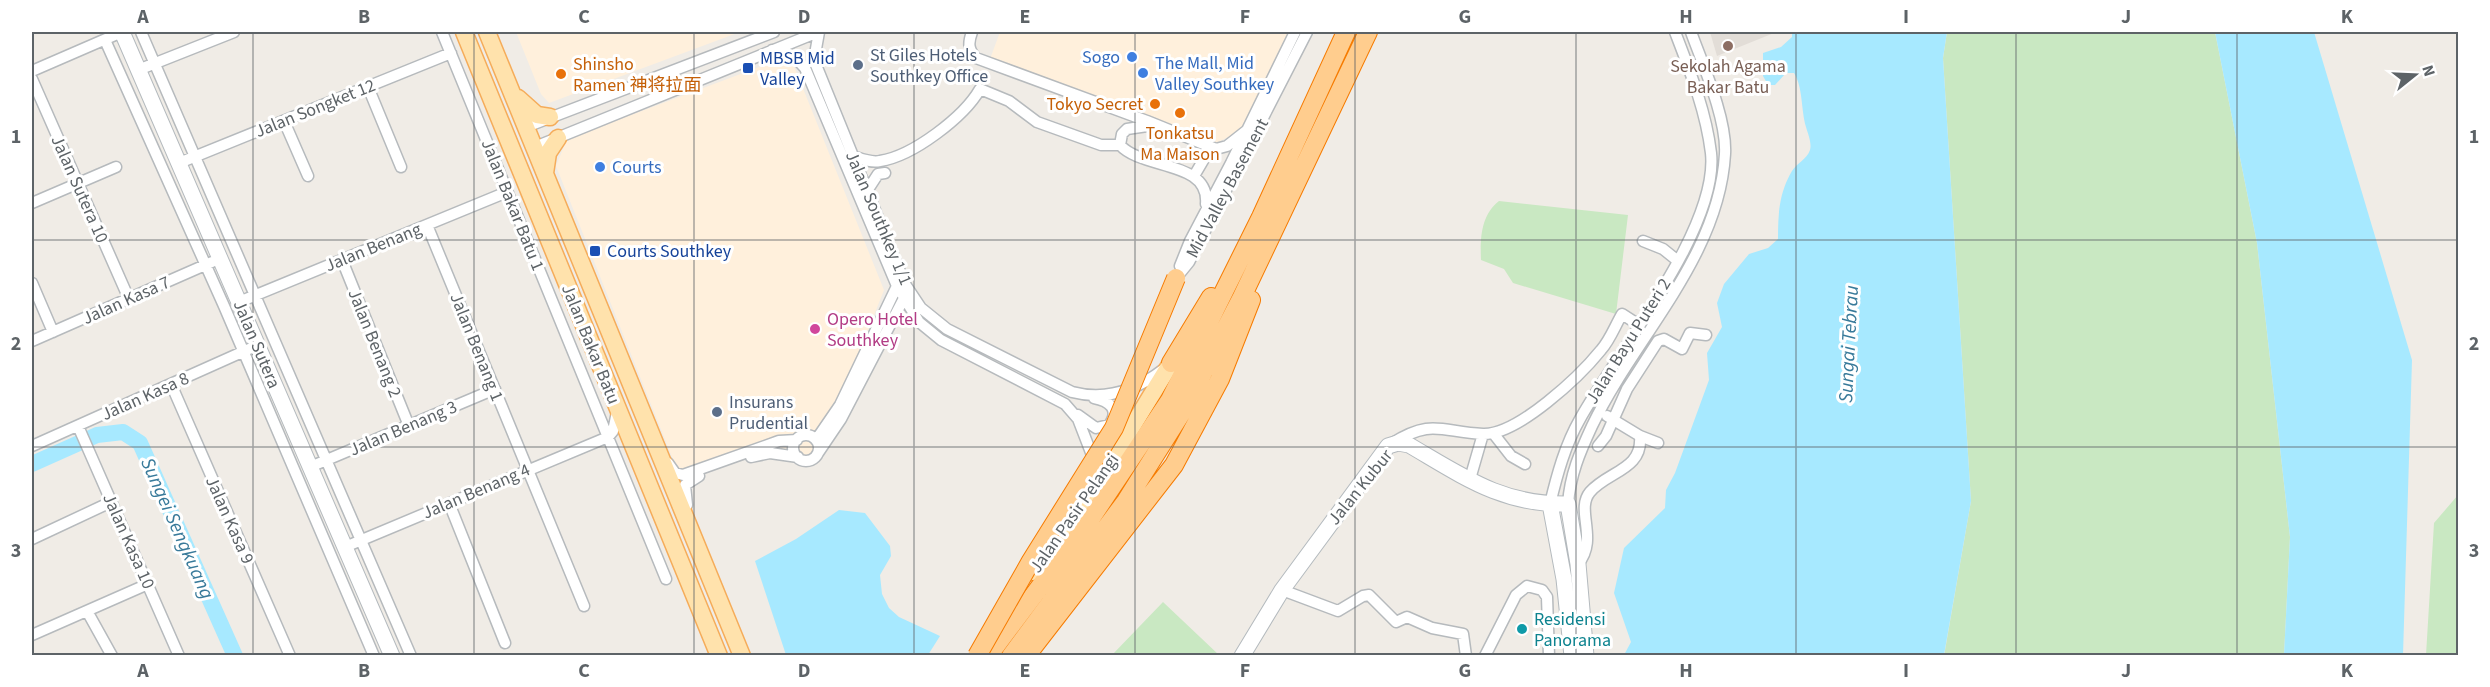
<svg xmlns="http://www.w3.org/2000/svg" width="2490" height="687" font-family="'Source Sans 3','Noto Sans SC',sans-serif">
<rect width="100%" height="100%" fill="#f0ece6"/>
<path fill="#fff0dc" d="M516,32H740L549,103L541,94Z
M1000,32H1291L1244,129L1214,144L990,59Z
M783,58L792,62L796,71L884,290L817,459L758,449L678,472L556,166L567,139Z"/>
<path fill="#e2ddd7" d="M1710,32H1774V33L1717,56Z"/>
<path fill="#c9e8c2" d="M1947,32H2215L2257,243L2290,537L2284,655L1944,656L1971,501L1943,58Z
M1499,201L1628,215L1616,314L1513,283L1504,269L1481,260C1480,238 1481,215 1499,201Z
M2458,495V655H2426L2434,523Z
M1163,602L1219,655H1112Z"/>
<path fill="#a7e9ff" d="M1792,32H1947L1943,58L1971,501L1944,655H1624L1631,642L1614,593L1624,548L1665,508L1666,490L1675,473L1709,380L1707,353L1722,327L1717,303L1724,284L1749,254L1768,248L1778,239C1778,214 1779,193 1792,171C1797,163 1807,159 1810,150C1812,143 1808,134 1806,127C1801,110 1803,87 1794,73H1786L1775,85H1768L1763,76V53L1781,47L1792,37Z
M2215,32H2314L2412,360L2403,655H2284L2290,537L2257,243Z
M839,510L865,513L890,546L891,556L880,575L882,594L889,608L899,617L940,636L928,655H786L755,561L796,539Z"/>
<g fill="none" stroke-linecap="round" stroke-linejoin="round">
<path stroke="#a7e9ff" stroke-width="16" d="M32,464L97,435L123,432L140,443L235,656"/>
<defs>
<path id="street" d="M141,32L411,656
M442,32L666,579
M819,32L814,60L905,284L921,308L947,329L1072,392C1106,401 1137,390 1164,369
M972,32C968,43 968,49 976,58L1147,121L1216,149L1227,146L1246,131
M105,40L224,306L374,656
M772,50L793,55L805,68L897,286L919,322L941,340L1065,404L1078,419L1095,463
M138,70L234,32
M32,71L122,32
M32,79L129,299
M368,87L401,167
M284,121L308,176
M526,127L774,32
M1120,145C1142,170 1210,160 1206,204
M1120,145L1122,134L1127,129L1154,125
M535,147L818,32
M853,156C862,159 871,163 880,161C913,156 964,117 980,89L1009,101L1037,122L1101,145H1120
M179,163L451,53
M1194,176L1211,147
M867,191L878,174L885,173
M32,203L116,167
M427,225L584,606
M1643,241L1663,249L1678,261
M342,260L409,426
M1180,266L1190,241L1231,163L1295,32
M1176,278L1189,262L1307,32
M32,283L53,332
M239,302L507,192
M32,341L212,262
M171,384L290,656
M1078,415L1096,428L1109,425C1120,410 1110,401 1094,398
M1607,416L1640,436L1658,443
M78,426L179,656
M1493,433L1511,456L1525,464
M793 448a13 13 0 1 1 26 0a13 13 0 1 1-26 0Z
M816,440L840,405L897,286
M1391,444C1432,418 1441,432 1483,434C1518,435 1580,376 1601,350C1610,340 1615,326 1622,314L1639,325
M32,446L258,345
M1598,446L1606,436L1627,389L1658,341L1664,339L1682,349L1690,333L1706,335
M818,453L841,419L903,300
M751,457L770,453L798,457
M668,463L675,473L683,475L779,441L797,440
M310,467L495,389
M1470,479L1483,434
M449,503L505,643
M1550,504C1557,475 1565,445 1580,419C1617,352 1719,228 1711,153C1706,111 1690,71 1675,32
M1568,504C1570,475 1580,452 1592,426C1635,336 1719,258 1725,154C1727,119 1703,65 1691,32
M687,505L685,485L699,476
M32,539L111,502
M345,547L608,437L613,431L617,412
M1578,564C1599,539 1575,510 1590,492C1608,471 1643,470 1640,436
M1282,590L1338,611L1363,596L1369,595L1396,622L1407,617L1432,628L1463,634L1466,656
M87,611L112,656
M32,635L148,584
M1485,656L1516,595L1527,586L1542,590L1547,597L1549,656"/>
<path id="secondary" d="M122,32L392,656
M1550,504L1564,579L1572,656
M1242,656L1282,590L1388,446L1398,443L1409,445C1464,477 1502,505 1568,504L1578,564L1586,656"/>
<path id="primary" d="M464,32L719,656
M487,32L742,656
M518,98L537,115L550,117
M545,173L548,153L558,138
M1032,572L1099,481L1171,363"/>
<path id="highway" d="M1171,363L1211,297
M988,656L1087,524L1170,400L1261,217L1346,32
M1011,656L1126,501L1184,409L1241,299L1368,32
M1026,656L1174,465L1220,379L1251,300"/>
</defs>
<use href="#street" stroke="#b6babd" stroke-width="13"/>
<use href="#secondary" stroke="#b4babe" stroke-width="17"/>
<use href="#primary" stroke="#f5ac5a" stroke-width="19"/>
<use href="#highway" stroke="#f67b00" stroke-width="20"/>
<use href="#street" stroke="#fff" stroke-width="10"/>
<use href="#secondary" stroke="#fff" stroke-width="15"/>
<use href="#primary" stroke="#ffe2ac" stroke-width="16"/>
<use href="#highway" stroke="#ffcd8e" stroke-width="18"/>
<defs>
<path id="highway-bridge" d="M977,656L1031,561L1114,428L1176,278"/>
</defs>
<use href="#highway-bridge" stroke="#f67b00" stroke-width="20" stroke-linecap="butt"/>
<use href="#highway-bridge" stroke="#ffcd8e" stroke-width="18"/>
</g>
<path fill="none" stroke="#5d6367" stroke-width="1.5" stroke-opacity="0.55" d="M253,32V656M474,32V656M694,32V656M914,32V656M1135,32V656M1355,32V656M1576,32V656M1796,32V656M2016,32V656M2237,32V656M32,240H2458M32,447H2458"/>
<circle fill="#8d6e63" stroke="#fff" stroke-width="2" cx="1728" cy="46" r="6"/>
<g fill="#3f7fe0" stroke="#fff" stroke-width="2">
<circle cx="1132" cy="57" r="6"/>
<circle cx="1143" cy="73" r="6"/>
<circle cx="600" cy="167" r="6"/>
</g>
<g fill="#5c6f8a" stroke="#fff" stroke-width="2">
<circle cx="858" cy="65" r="6"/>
<circle cx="717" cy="412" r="6"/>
</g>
<g fill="#1a4fb4" stroke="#fff" stroke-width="2">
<rect x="742" y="62" width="12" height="12" rx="3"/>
<rect x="589" y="245" width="12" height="12" rx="3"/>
</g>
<g fill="#e8710a" stroke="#fff" stroke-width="2">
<circle cx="561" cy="74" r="6"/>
<circle cx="1155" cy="104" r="6"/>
<circle cx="1180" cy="113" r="6"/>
</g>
<circle fill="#d1479c" stroke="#fff" stroke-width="2" cx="815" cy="329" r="6"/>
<circle fill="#0f9aa8" stroke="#fff" stroke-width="2" cx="1522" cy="629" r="6"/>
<g text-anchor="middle" stroke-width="6" stroke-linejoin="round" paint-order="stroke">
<g font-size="18" fill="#4e5e75" stroke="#fff" text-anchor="start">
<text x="870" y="61">St Giles Hotels<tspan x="870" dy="21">Southkey Office</tspan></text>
<text x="729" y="408">Insurans<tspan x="729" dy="21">Prudential</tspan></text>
</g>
<g font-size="18" fill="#366cbe" stroke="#fff" text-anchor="start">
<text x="1120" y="63" text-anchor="end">Sogo</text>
<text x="1155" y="69">The Mall, Mid<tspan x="1155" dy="21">Valley Southkey</tspan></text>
<text x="612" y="173">Courts</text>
</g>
<g font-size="18" fill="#164399" stroke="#fff" text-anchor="start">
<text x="760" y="64">MBSB Mid<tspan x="760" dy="21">Valley</tspan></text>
<text x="607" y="257">Courts Southkey</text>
</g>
<g font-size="18" fill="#c56008" stroke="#fff" text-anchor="start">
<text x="573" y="70">Shinsho<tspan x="573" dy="21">Ramen 神将拉面</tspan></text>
<text x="1143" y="110" text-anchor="end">Tokyo Secret</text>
<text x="1180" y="139" text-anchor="middle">Tonkatsu<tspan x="1180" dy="21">Ma Maison</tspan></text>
</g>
<g font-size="18" fill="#785e54" stroke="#fff">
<text x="1728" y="72">Sekolah Agama<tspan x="1728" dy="21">Bakar Batu</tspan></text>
</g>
<g font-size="18" fill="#5d6367" stroke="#fff">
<text transform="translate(315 108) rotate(-22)" y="6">Jalan Songket 12</text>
<text transform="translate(1227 188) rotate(-62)" y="6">Mid Valley Basement</text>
<text transform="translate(80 189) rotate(66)" y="6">Jalan Sutera 10</text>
<text transform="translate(513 205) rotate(68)" y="6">Jalan Bakar Batu 1</text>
<text transform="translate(879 218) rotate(67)" y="6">Jalan Southkey 1/1</text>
<text transform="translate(373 247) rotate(-22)" y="6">Jalan Benang</text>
<text transform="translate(126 300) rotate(-24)" y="6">Jalan Kasa 7</text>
<text transform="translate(1628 341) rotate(-58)" y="6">Jalan Bayu Puteri 2</text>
<text transform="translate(375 343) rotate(68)" y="6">Jalan Benang 2</text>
<text transform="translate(257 344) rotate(67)" y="6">Jalan Sutera</text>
<text transform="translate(591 344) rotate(68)" y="6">Jalan Bakar Batu</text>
<text transform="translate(477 347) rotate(68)" y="6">Jalan Benang 1</text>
<text transform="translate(145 396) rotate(-24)" y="6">Jalan Kasa 8</text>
<text transform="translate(403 428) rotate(-23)" y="6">Jalan Benang 3</text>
<text transform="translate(1360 487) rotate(-51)" y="6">Jalan Kubur</text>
<text transform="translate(476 491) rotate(-23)" y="6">Jalan Benang 4</text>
<text transform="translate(1074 513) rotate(-55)" y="6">Jalan Pasir Pelangi</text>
<text transform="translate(230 520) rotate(66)" y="6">Jalan Kasa 9</text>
<text transform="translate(129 541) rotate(66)" y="6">Jalan Kasa 10</text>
</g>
<g font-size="18" fill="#b23c85" stroke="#fff" text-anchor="start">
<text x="827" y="325">Opero Hotel<tspan x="827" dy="21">Southkey</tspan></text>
</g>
<g font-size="18" fill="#0d838f" stroke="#fff" text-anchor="start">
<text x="1534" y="625">Residensi<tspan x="1534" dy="21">Panorama</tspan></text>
</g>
<g font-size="20" font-style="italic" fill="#387a9a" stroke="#fff">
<text transform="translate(1848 344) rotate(-87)" y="7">Sungai Tebrau</text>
<text transform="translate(178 528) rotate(66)" y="7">Sungei Sengkuang</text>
</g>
</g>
<rect width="2490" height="687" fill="none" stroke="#ffffff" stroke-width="66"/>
<g transform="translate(2415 75) rotate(72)" stroke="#ffffff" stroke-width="4.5" paint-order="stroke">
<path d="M0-4.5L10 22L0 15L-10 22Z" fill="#5d6367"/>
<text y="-9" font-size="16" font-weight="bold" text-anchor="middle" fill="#5d6367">N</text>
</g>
<rect x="33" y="33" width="2424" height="621" fill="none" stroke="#5d6367" stroke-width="2"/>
<g font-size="20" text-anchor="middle" font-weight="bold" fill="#5d6367">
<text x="143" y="23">A</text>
<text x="364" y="23">B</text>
<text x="584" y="23">C</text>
<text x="804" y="23">D</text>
<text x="1025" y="23">E</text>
<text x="1245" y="23">F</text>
<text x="1465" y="23">G</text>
<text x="1686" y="23">H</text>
<text x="1906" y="23">I</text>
<text x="2126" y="23">J</text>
<text x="2347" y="23">K</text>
<text x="16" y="143">1</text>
<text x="2474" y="143">1</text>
<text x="16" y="350">2</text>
<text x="2474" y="350">2</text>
<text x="16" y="557">3</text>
<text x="2474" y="557">3</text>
<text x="143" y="677">A</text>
<text x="364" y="677">B</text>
<text x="584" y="677">C</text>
<text x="804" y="677">D</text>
<text x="1025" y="677">E</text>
<text x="1245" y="677">F</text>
<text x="1465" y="677">G</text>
<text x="1686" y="677">H</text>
<text x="1906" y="677">I</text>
<text x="2126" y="677">J</text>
<text x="2347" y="677">K</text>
</g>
</svg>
